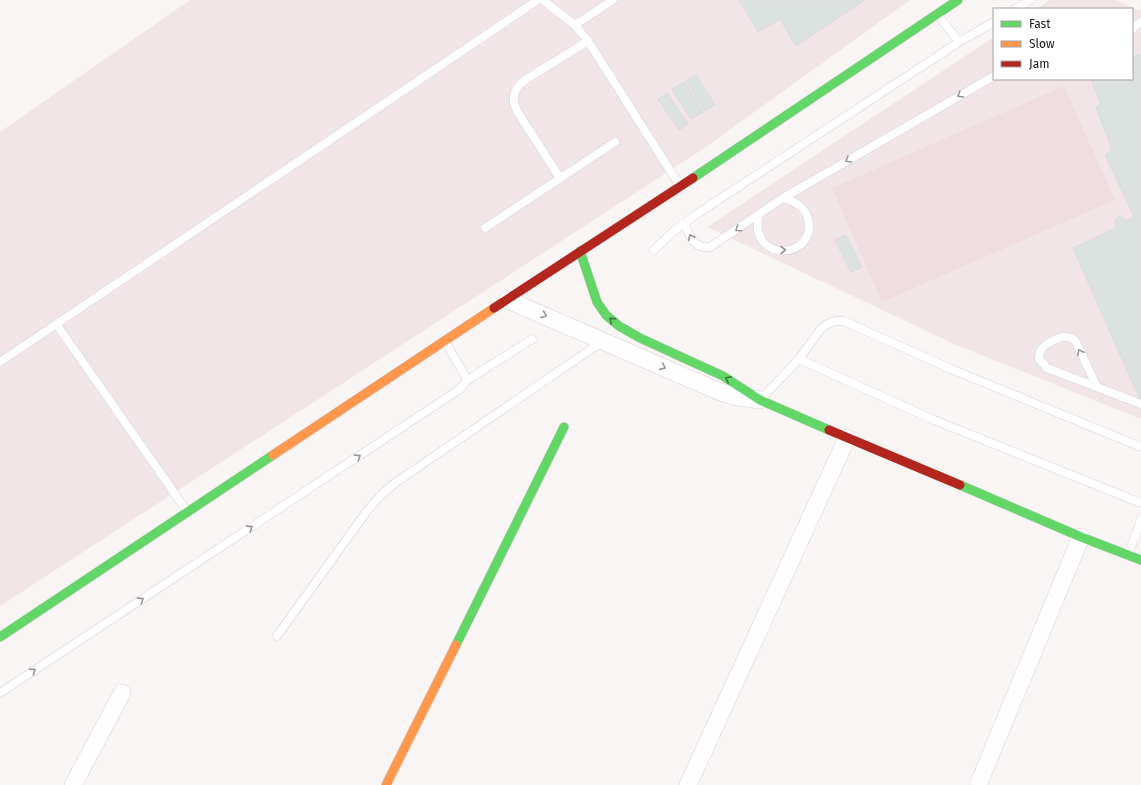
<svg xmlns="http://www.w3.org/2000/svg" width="1141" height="785" font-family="'Fira Sans',sans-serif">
<rect width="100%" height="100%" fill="#faf5f5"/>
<path fill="#f2e5e7" d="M190,0H910L703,149L0,606V132Z
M1050,0H1116L1141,11V419L954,344L707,227L994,37V79H1132V9H1037Z"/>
<path fill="#f0dde1" d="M1064,86L1115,200L882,302L832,188Z"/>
<path fill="#dce2e0" stroke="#dbdbdb" d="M739,0H865L796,46L780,19L758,32Z
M1141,54V402L1073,248L1116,228L1115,221L1118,217L1121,216L1126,221L1134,216L1105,155L1112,150L1096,107L1101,104L1091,80L1132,79V57Z
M696,75L715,105L705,111L686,81Z
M684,82L703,112L691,119L672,89Z
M667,93L688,124L679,130L658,99Z
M846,235L862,267L851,272L835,240Z"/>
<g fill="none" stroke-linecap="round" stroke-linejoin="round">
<defs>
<path id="lane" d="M543,0L575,25L588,41L680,186
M1015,9L1031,0
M938,15L959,42
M575,25L613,0
M1132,29L1141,22
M560,178L517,111C511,98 513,89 525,80L588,41
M759,214C747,264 818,260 808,219C805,206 794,201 783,198
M684,223C690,236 693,249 710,247L783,198L994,76
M485,228L615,142
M654,250L674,231L697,214L959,42L994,22
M57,325L187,511
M799,359L934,420L1141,503
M0,362L538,0
M466,381L532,339
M1097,387L1076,342C1067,330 1047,342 1040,351L1039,359L1047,368L1141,404
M762,398L799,359L820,330L827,324L835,321H844L951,369L1141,447
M1128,555L1141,520
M277,636L367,511L380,496L395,483L603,341
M0,693L460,389L466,381V377L445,342"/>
<path id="street" d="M508,300L718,391L733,396L760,400
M73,785L122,693
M688,785L847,438
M978,785L1081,537"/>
<path id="fast" d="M693,178L958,0
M580,251L597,302L606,315L619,326L640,338L723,376L760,400L829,430
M960,485L1081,537L1141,560
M0,637L273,455
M456,645L564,427"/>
<path id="slow" d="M273,455L494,308
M386,785L456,645"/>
<path id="jam" d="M494,308L693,178
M829,430L960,485"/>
</defs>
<use href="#lane" stroke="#d6d2d2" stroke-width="9"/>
<use href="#street" stroke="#d6d2d2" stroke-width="18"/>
<use href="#fast" stroke="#d6d2d2" stroke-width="10"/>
<use href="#slow" stroke="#d6d2d2" stroke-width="10"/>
<use href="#jam" stroke="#d6d2d2" stroke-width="10"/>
<use href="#lane" stroke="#fefefe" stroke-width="8"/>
<use href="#street" stroke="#fefefe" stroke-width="17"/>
<use href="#fast" stroke="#63d668" stroke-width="9"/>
<use href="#slow" stroke="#ff974d" stroke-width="9"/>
<use href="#jam" stroke="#b3261e" stroke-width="9"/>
</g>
<defs><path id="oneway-chevron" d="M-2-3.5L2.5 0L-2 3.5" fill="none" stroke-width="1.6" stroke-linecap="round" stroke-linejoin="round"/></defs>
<g stroke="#979696">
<use href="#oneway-chevron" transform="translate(960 95) rotate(150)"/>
<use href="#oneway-chevron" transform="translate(848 160) rotate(150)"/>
<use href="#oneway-chevron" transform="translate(738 229) rotate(145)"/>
<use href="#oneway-chevron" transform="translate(691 237) rotate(-117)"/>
<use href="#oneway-chevron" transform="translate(783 250)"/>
<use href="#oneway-chevron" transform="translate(544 315) rotate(23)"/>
<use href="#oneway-chevron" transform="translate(1080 352) rotate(-116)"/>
<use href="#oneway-chevron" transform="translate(663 367) rotate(24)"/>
<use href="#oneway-chevron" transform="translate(358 457) rotate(-33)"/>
<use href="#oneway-chevron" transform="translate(250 528) rotate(-33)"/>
<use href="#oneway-chevron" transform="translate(141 600) rotate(-33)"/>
<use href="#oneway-chevron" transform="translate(33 671) rotate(-33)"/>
</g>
<g stroke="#3e7640">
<use href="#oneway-chevron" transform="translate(612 320) rotate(-138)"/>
<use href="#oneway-chevron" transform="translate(728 379) rotate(-154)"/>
</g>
<rect x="993" y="8" width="140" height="72" fill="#ffffff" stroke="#a3a2a2"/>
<rect x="1001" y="21" width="20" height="6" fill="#63d668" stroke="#a3a2a2"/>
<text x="1029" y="28" font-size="12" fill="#1a1617">Fast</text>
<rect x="1001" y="41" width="20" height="6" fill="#ff974d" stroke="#a3a2a2"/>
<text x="1029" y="48" font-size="12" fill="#1a1617">Slow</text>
<rect x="1001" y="61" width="20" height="6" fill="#b3261e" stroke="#a3a2a2"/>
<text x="1029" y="68" font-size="12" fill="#1a1617">Jam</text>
</svg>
